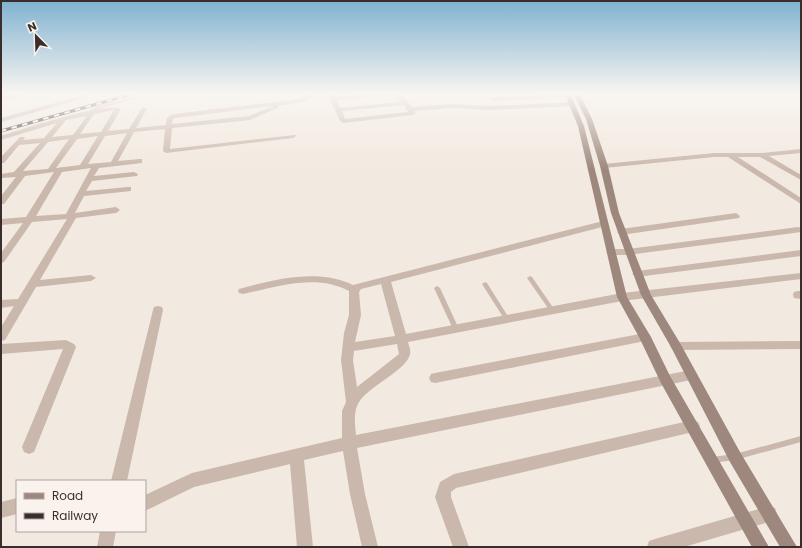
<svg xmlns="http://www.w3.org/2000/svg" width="802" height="548" font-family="Poppins,sans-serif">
<rect width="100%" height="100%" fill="#f2e9e0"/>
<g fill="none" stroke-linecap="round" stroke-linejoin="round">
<path fill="#cab8ac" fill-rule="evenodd" d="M150,93H155L98,109L86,115L83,114L96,107Z
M530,276L532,277L554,309L555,310L554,311H550L527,278Z
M485,282L487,283L509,318L510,319L509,320H505L482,284Z
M437,286L440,288L459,329L458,330H454L453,329L434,288Z
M801,436V442L735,460L712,463L709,462L708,460L709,458L712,457L735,454Z"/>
<path fill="#cab8ac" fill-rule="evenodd" d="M91,93H101L1,122V118Z
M312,93H319L303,102L277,106L279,107L278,108L250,120L172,128L170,149L295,135L296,136L293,138L166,153L163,151L165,129L134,132L118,161L139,159H142V163L99,168L94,176L134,172L138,174L137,176L92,181L86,191L128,187H131V191L84,196L75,213L116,207L120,210L116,213L76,218L40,280L91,275L96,278L91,281L36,287L5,340L1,341V327L14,306L1,308V300L18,299L67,219L32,222L4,262L1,263V253L23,223L1,225V219L26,217L54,172L25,176L4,204H1V196L16,177L1,178V174L14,172L40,143L19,145L4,163H1V157L20,137H24L25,138L23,140L44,138L57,123L1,140V136C20,130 109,101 121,109L108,131L129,129L141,109L144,107L147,109L136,128L166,125L167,118L173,114L300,99ZM273,106L249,116L172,124L173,119L175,118ZM114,110L101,132L80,134L94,114ZM87,116L73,135L52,137L66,120ZM127,133L111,162L88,164L105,136ZM98,136L80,165L56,168L77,139ZM69,139L48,169L23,171L48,142ZM91,168L66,214L36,216L62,172Z
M327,93H333L335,97L376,93H400L412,107L453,104L491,106L572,102L575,104L572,106L491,110L453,108L414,111L416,113L413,115L343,123L340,121ZM395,95L401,102L340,108L336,100ZM404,105L408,112L345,119L342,111Z
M19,94L22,96L21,97L1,100V96Z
M570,94L571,95L568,97L493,101L490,99L493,97Z
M801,149V153L769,156L801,175V180L760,157H738L801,198V204L728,157H714L604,168L600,166L604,164L714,153H761Z
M736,213L740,216L739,218L621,235L617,232L621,229Z
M603,221L606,222L607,224L606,226L391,282L406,334L622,293L801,273V279L622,301L408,342C409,346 411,350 410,354C407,370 369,386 359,402C353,411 355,425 356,435L691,370L695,371L697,375L695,379L691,380L357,448L365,494L378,547H362L350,494L343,451L304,460L313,547H297L290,464L194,487L145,511V495L192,473L342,438V411L346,402L341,360L344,333L349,315V291C316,273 277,287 243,294L239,293L238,291L239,289C275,279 319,268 353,285ZM381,284L395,336L355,342L361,315L359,292L361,289ZM397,344L399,354L357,387L353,360L354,351Z
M798,227L801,228V232L628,255H611L606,252L611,249H628Z
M801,250V256L637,277L632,274L637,271Z
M798,291H801V299L794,298L793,295L794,292Z
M158,306L162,307L163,310L127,481H111L153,310L154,307Z
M645,333L649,334L651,337L649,340L645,341L435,383L431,382L429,378L431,374L435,373Z
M66,340L74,344L76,347L34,452L29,454L24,452L22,447L63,349L1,354V344Z
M801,341V349L676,350L672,349L670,346L672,343L676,342Z
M693,420L698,422L700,426L698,430L693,432L456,488L451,492V497L469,547H453L435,497L440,482L454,474Z
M17,498V514L1,518V502Z
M769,506L775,508L777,514L775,520L769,522L684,547H647L649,541L655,539Z
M100,531H116L113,547H97Z"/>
<path fill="#9e887e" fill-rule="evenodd" d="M564,93H570L584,126L627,297L651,337L670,376L769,547H752L661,383L639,337L617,297L578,126Z
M573,93H579L592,119L608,166L619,213L651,295L680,343L740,452L797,547H780L730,462L671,347L641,295L611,213L600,166L586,119Z"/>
<defs>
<path id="rail" d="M1,131L136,93"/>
</defs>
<use href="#rail" stroke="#392e2b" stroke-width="3"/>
<use href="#rail" stroke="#faf3ed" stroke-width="2" stroke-dasharray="5.5" stroke-linecap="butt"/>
</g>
<linearGradient id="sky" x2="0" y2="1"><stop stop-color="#7fb2d0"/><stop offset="0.55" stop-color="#f9f5f1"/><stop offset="1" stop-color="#f9f5f1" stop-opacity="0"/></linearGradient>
<rect width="802" height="170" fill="url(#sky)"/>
<rect width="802" height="548" fill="none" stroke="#392e2b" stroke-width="4"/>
<rect x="16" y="480" width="130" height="52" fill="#faf3ed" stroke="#ada49f"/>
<rect x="24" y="493" width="20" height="6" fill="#9e887e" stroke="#ada49f"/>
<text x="52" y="500" font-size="12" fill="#392e2b">Road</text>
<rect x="24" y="513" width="20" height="6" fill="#392e2b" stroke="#ada49f"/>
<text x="52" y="520" font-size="12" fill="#392e2b">Railway</text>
<g transform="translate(36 36) rotate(337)" stroke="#faf3ed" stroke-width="3" paint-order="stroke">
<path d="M0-3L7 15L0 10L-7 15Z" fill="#392e2b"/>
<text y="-6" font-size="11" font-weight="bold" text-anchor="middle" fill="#392e2b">N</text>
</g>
</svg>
